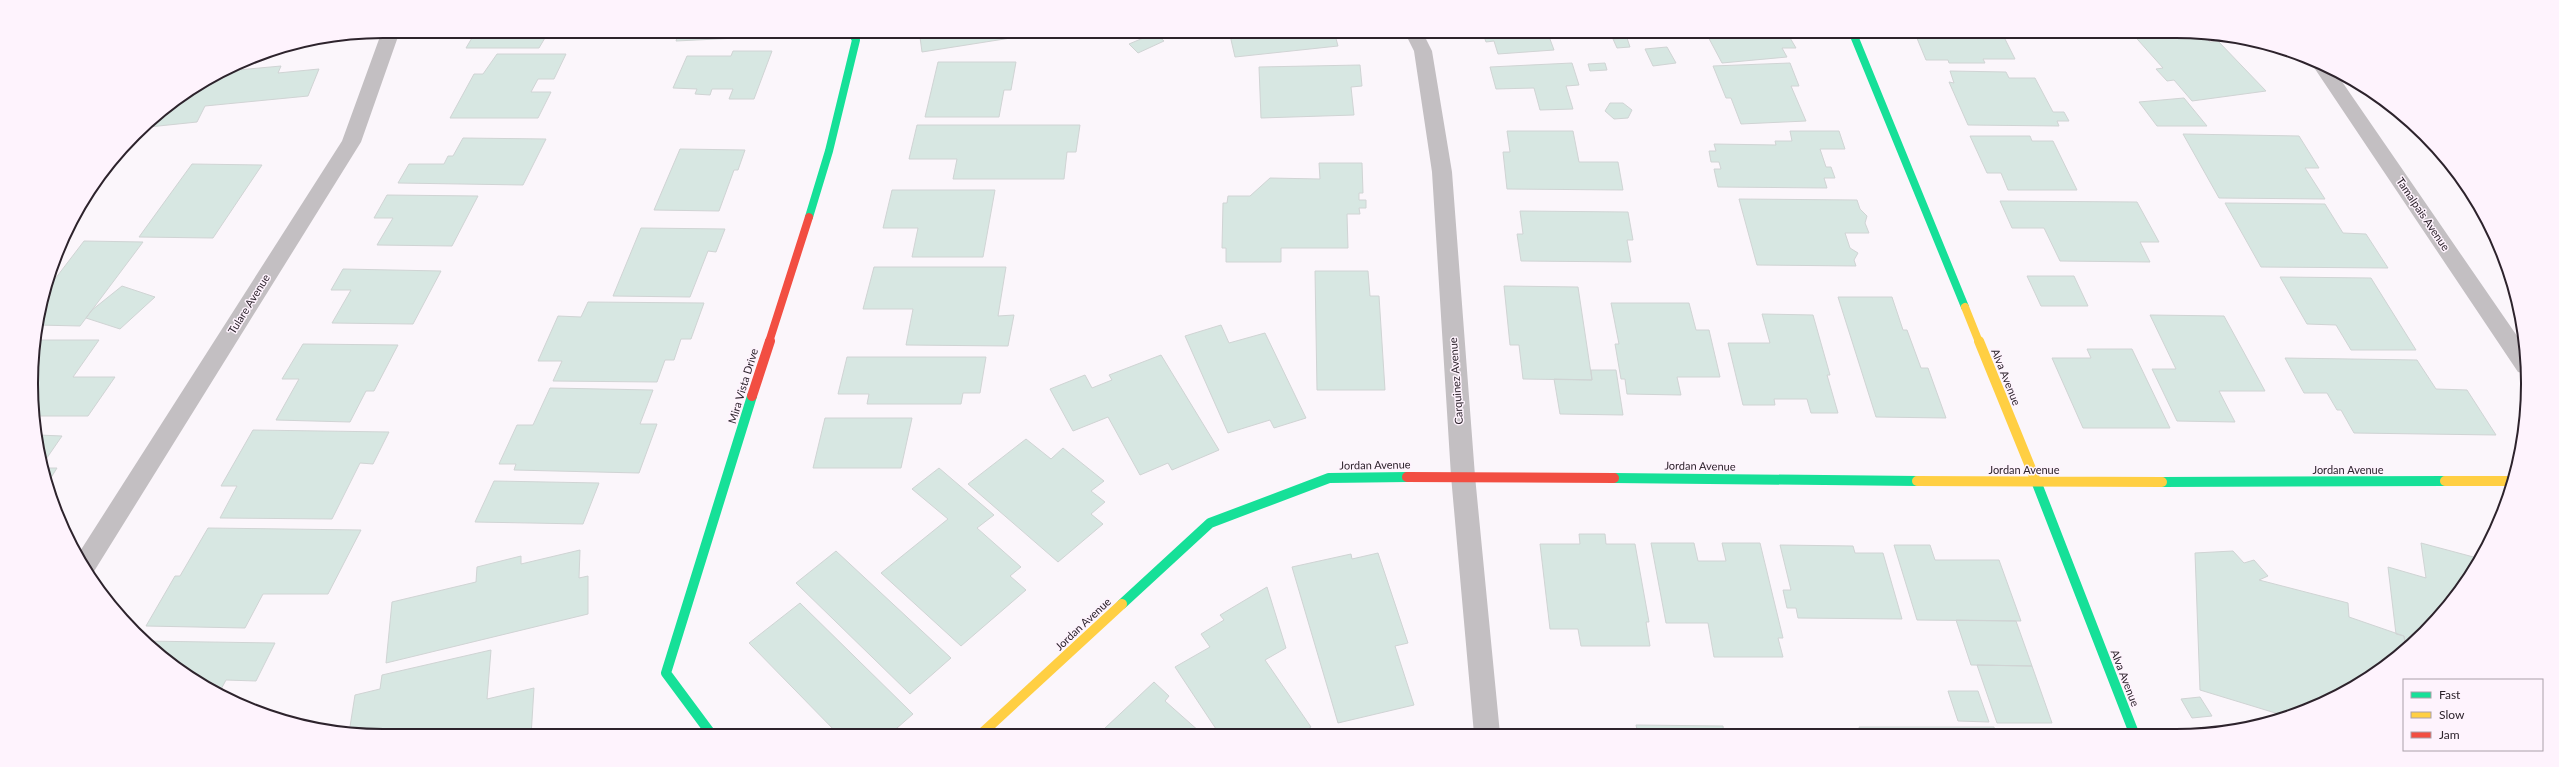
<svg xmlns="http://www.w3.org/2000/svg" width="2559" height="767" font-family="Lato,sans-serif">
<rect width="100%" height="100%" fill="#fbf6fb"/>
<path fill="#d7e7e2" stroke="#d0d4d4" d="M476,31H549L539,48H466Z
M679,31H758L757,37L676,41Z
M944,31H1015L1017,37L922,52L920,37L945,33Z
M1229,31H1334L1338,46L1235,57Z
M1482,31H1547L1554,50L1498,54L1494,41L1486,42Z
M1705,31H1786L1796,48H1782L1787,57L1722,63Z
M1914,31H2001L2015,59H1983L1985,63H1949L1948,60H1926Z
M2130,31L2202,34L2210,42L2218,41L2266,91L2192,101L2174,80L2167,81L2156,69L2163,68Z
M1155,33L1164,41L1138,53L1129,44Z
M1627,38L1630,47L1617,48L1613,39Z
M1667,47L1676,63L1653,66L1645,49Z
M733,51H772L754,99H729L733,89H712L710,95L695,94L697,89L673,88L687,56H731Z
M497,54H566L554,79H538L531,92H551L538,118H450L474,74H483Z
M938,62H1016L1011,90H1004L999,117H925Z
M1572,63L1579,85L1566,86L1573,109L1540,110L1534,88L1496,89L1490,67Z
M1605,63L1607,70L1590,71L1588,64Z
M1790,63L1799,86H1791L1806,121L1741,124L1731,98H1726L1713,66Z
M1360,65L1362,86L1351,87L1354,115L1261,118L1259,67Z
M281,66L278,73L319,69L308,96L205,106L197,122L149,127L155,116L227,71Z
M1950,71L2006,72L2009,78H2035L2053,112H2064L2069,121H2057L2059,126L1968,125L1949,82L1954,83Z
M2184,98L2207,126H2157L2139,102Z
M1610,103H1623L1632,110L1628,118L1614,119L1605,111Z
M917,125H1080L1076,152H1067L1064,179H953L957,159H909Z
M1507,131H1573L1579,162H1618L1623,190L1507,189L1503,152H1510Z
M1790,131H1839L1845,149H1820L1826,167H1831L1835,178H1824L1827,188L1718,187L1714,169H1721L1719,162H1711L1709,151H1716L1714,144L1776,145L1775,141H1792Z
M2183,134L2299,136L2319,168H2305L2325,199L2219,198Z
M1970,136H2030L2032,141H2053L2077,190H2008L2001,173H1987Z
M463,138L546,139L523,185L398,183L409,164H444L448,156H453Z
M680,149L745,150L738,170H734L719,211L654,210Z
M2435,151H2439L2461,178H2455Z
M1319,163H1362L1363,193H1359V200H1366V208H1359L1360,214H1347L1348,248H1281V262H1226V248H1222L1223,203H1227L1228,196H1250L1270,178L1320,179Z
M192,164L262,165L213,238L139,237Z
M892,190H995L983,257H912L918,228H883Z
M387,195L478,196L452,246L377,245L393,218H374Z
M1739,199L1857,200L1860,209L1867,216L1865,223L1869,233H1845L1850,248L1858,253L1854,260L1856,266L1757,265Z
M2000,201L2137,202L2159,242H2140L2150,262L2060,261L2044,228H2012Z
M2225,203L2325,204L2343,233L2366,234L2388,268L2261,267Z
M1520,211L1628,212L1633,240H1627L1631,262L1521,261L1517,234H1523Z
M641,228L725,229L716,252L708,251L690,297L613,296Z
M84,241L143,242L80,326L38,325L42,296Z
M874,267H1006L998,316L1014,315L1008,346L906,345L913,309H863Z
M343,269L441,271L413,324L332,323L351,290H331Z
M1315,271H1368L1370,296H1379L1385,390H1317Z
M2027,276H2074L2088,306H2041Z
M2280,277L2371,278L2416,350H2351L2336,325L2307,324Z
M122,286L155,297L120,329L86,318L92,310Z
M1504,286L1578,287L1592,380L1523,379L1519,345H1510Z
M1838,297H1892L1903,330H1907L1921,368H1928L1946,418L1876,417Z
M588,302L704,303L691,339H681L674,360H665L657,382L553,381L562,361H538L558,316L581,317Z
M1611,303H1689L1696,330H1709L1720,377H1677L1681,395L1627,394L1625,379H1621L1615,344H1619Z
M1762,314L1813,315L1830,375H1827L1838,413H1811L1807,399H1774L1775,405H1743L1728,343H1770Z
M2150,315L2224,316L2265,391H2219L2235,422L2177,421L2152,369H2176Z
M1221,325L1229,343L1265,333L1306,418L1274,428L1270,420L1228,433L1185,336Z
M35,340H99L73,377H115L88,416H37L32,360Z
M303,344L398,345L374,391H366L350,422L276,420L299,379H282Z
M2087,349H2132L2170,428H2083L2052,358H2091Z
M1161,355L1219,450L1172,470L1168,463L1140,475L1108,417L1073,431L1050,389L1085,375L1092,388L1112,380L1109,375Z
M847,357H986L980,393H963L961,404H867L869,394H838Z
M2285,358L2417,360L2436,389L2467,390L2496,435L2354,433L2341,410H2337L2327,393H2304Z
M1591,370H1616L1623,415L1560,414L1554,379L1592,380Z
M550,388L653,390L640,424H657L639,473L514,470L516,464H499L517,425H533Z
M825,418H912L901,468H813Z
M253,430L389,432L373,464L360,463L332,519L220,518L237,486H221Z
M39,435L62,436L42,465Z
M1026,439L1051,459L1063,448L1104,481L1091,491L1105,502L1091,514L1103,524L1058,562L968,484Z
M42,468H57L47,484L43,475Z
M939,468L994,515L977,528L1021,567L1010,576L1026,590L961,646L881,573L948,519L912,489Z
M494,481L599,483L583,524L475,522Z
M208,528L361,530L328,594H263L245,628L146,626L175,576H180Z
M1579,534H1605L1606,544H1635L1649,622H1646L1650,646H1581L1578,629H1550L1540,544H1580Z
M1651,543H1694L1698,561H1726L1722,543H1760L1783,638H1778L1783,657H1714L1708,623H1666Z
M2421,543L2481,559L2406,650L2404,636L2396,634L2388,567L2426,578Z
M1780,545L1853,546L1855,553H1883L1902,619L1798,618L1796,608H1787L1783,590H1791Z
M1894,545H1930L1935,560H1999L2021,621L1917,620Z
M580,550L579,578L588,576V614L386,663L392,602L476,582L477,567L521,556V564Z
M836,551L951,658L910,694L796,583Z
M2233,551L2244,563L2254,560L2268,576L2259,580L2348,603L2349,617L2404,636L2406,650L2331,700L2282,715L2200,690L2195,553Z
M1378,553L1408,643L1395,646L1414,705L1338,723L1292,567L1351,554L1352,559Z
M1267,587L1286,648L1265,660L1311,727L1298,735H1220L1175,667L1210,647L1201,634L1224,620L1220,615Z
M800,603L913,714L889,735H839L749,643Z
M1956,620L2016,621L2032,666L1971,665Z
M144,641L275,643L256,681L226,680L219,693L207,689Z
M491,650L487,699L534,688L531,736H384L349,733L355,695L380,689L382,675Z
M1977,665L2032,666L2052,723H1997Z
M1154,682L1169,696L1165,701L1200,732L1198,735H1111L1104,729Z
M1948,691H1978L1989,722L1958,721Z
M2200,697L2212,716L2192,718L2181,699Z
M1636,725L1723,726L1724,734H1638Z
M1859,727H1994L1996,733L1861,734Z"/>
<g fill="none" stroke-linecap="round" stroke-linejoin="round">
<path fill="#c3bfc2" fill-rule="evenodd" d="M382,31H400L361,142L93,573L89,575L77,556L342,141Z
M1404,31H1422L1432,51L1452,172L1475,476L1500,734H1474L1451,476L1432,172L1414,51Z
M2312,59L2334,70L2524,346L2527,374L2518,372L2313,66L2310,62Z"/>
<path stroke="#16e098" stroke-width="8" d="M1852,31L1965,307
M809,217L829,151L856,40L851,31"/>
<path stroke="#16e098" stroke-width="10" d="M1614,478L1917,481
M2036,481L2134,733
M2162,482L2445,481
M1122,604L1210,523L1329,478L1407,477
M712,735L666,673L752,396"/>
<path stroke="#ffcf43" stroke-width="8" d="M1965,307L1979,342"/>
<path stroke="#ffcf43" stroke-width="10" d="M1979,341L2036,481
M1917,481L2162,482
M2445,481H2510
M980,735L1122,604"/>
<path stroke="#f24e42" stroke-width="8" d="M769,342L809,217"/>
<path stroke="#f24e42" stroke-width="10" d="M752,396L770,341
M1407,477L1614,478"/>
</g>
<g text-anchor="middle" stroke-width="3" stroke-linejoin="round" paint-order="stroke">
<g font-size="11" fill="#2d232c" stroke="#fef3fd">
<text transform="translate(2423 214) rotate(56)" y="4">Tamalpais Avenue</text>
<text transform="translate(249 304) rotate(-58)" y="4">Tulare Avenue</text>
<text transform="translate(2006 377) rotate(68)" y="4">Alva Avenue</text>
<text transform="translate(1456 381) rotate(-94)" y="4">Carquinez Avenue</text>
<text transform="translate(743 386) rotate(-73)" y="4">Mira Vista Drive</text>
<text transform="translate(1375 465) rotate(-1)" y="4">Jordan Avenue</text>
<text transform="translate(1700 466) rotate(1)" y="4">Jordan Avenue</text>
<text x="2024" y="474">Jordan Avenue</text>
<text x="2348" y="474">Jordan Avenue</text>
<text transform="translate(1083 624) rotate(-43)" y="4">Jordan Avenue</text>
<text transform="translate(2125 678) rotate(69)" y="4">Alva Avenue</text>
</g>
</g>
<path d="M0 0H2559V767H0ZM383 38H2176A345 345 0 0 1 2521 383V384A345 345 0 0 1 2176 729H383A345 345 0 0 1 38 384V383A345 345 0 0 1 383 38Z" fill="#fef3fd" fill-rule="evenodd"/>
<path fill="none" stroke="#2d232c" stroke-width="2" d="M383 38H2176A345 345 0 0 1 2521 383V384A345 345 0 0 1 2176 729H383A345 345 0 0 1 38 384V383A345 345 0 0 1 383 38Z"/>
<rect x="2403" y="679" width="140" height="72" fill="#fef3fd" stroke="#aaa0a9"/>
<rect x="2411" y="692" width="20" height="6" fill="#16e098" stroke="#aaa0a9"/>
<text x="2439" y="699" font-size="12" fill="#2d232c">Fast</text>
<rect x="2411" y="712" width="20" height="6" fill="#ffcf43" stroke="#aaa0a9"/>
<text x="2439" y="719" font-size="12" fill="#2d232c">Slow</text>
<rect x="2411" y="732" width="20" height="6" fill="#f24e42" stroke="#aaa0a9"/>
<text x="2439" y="739" font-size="12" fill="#2d232c">Jam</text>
</svg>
